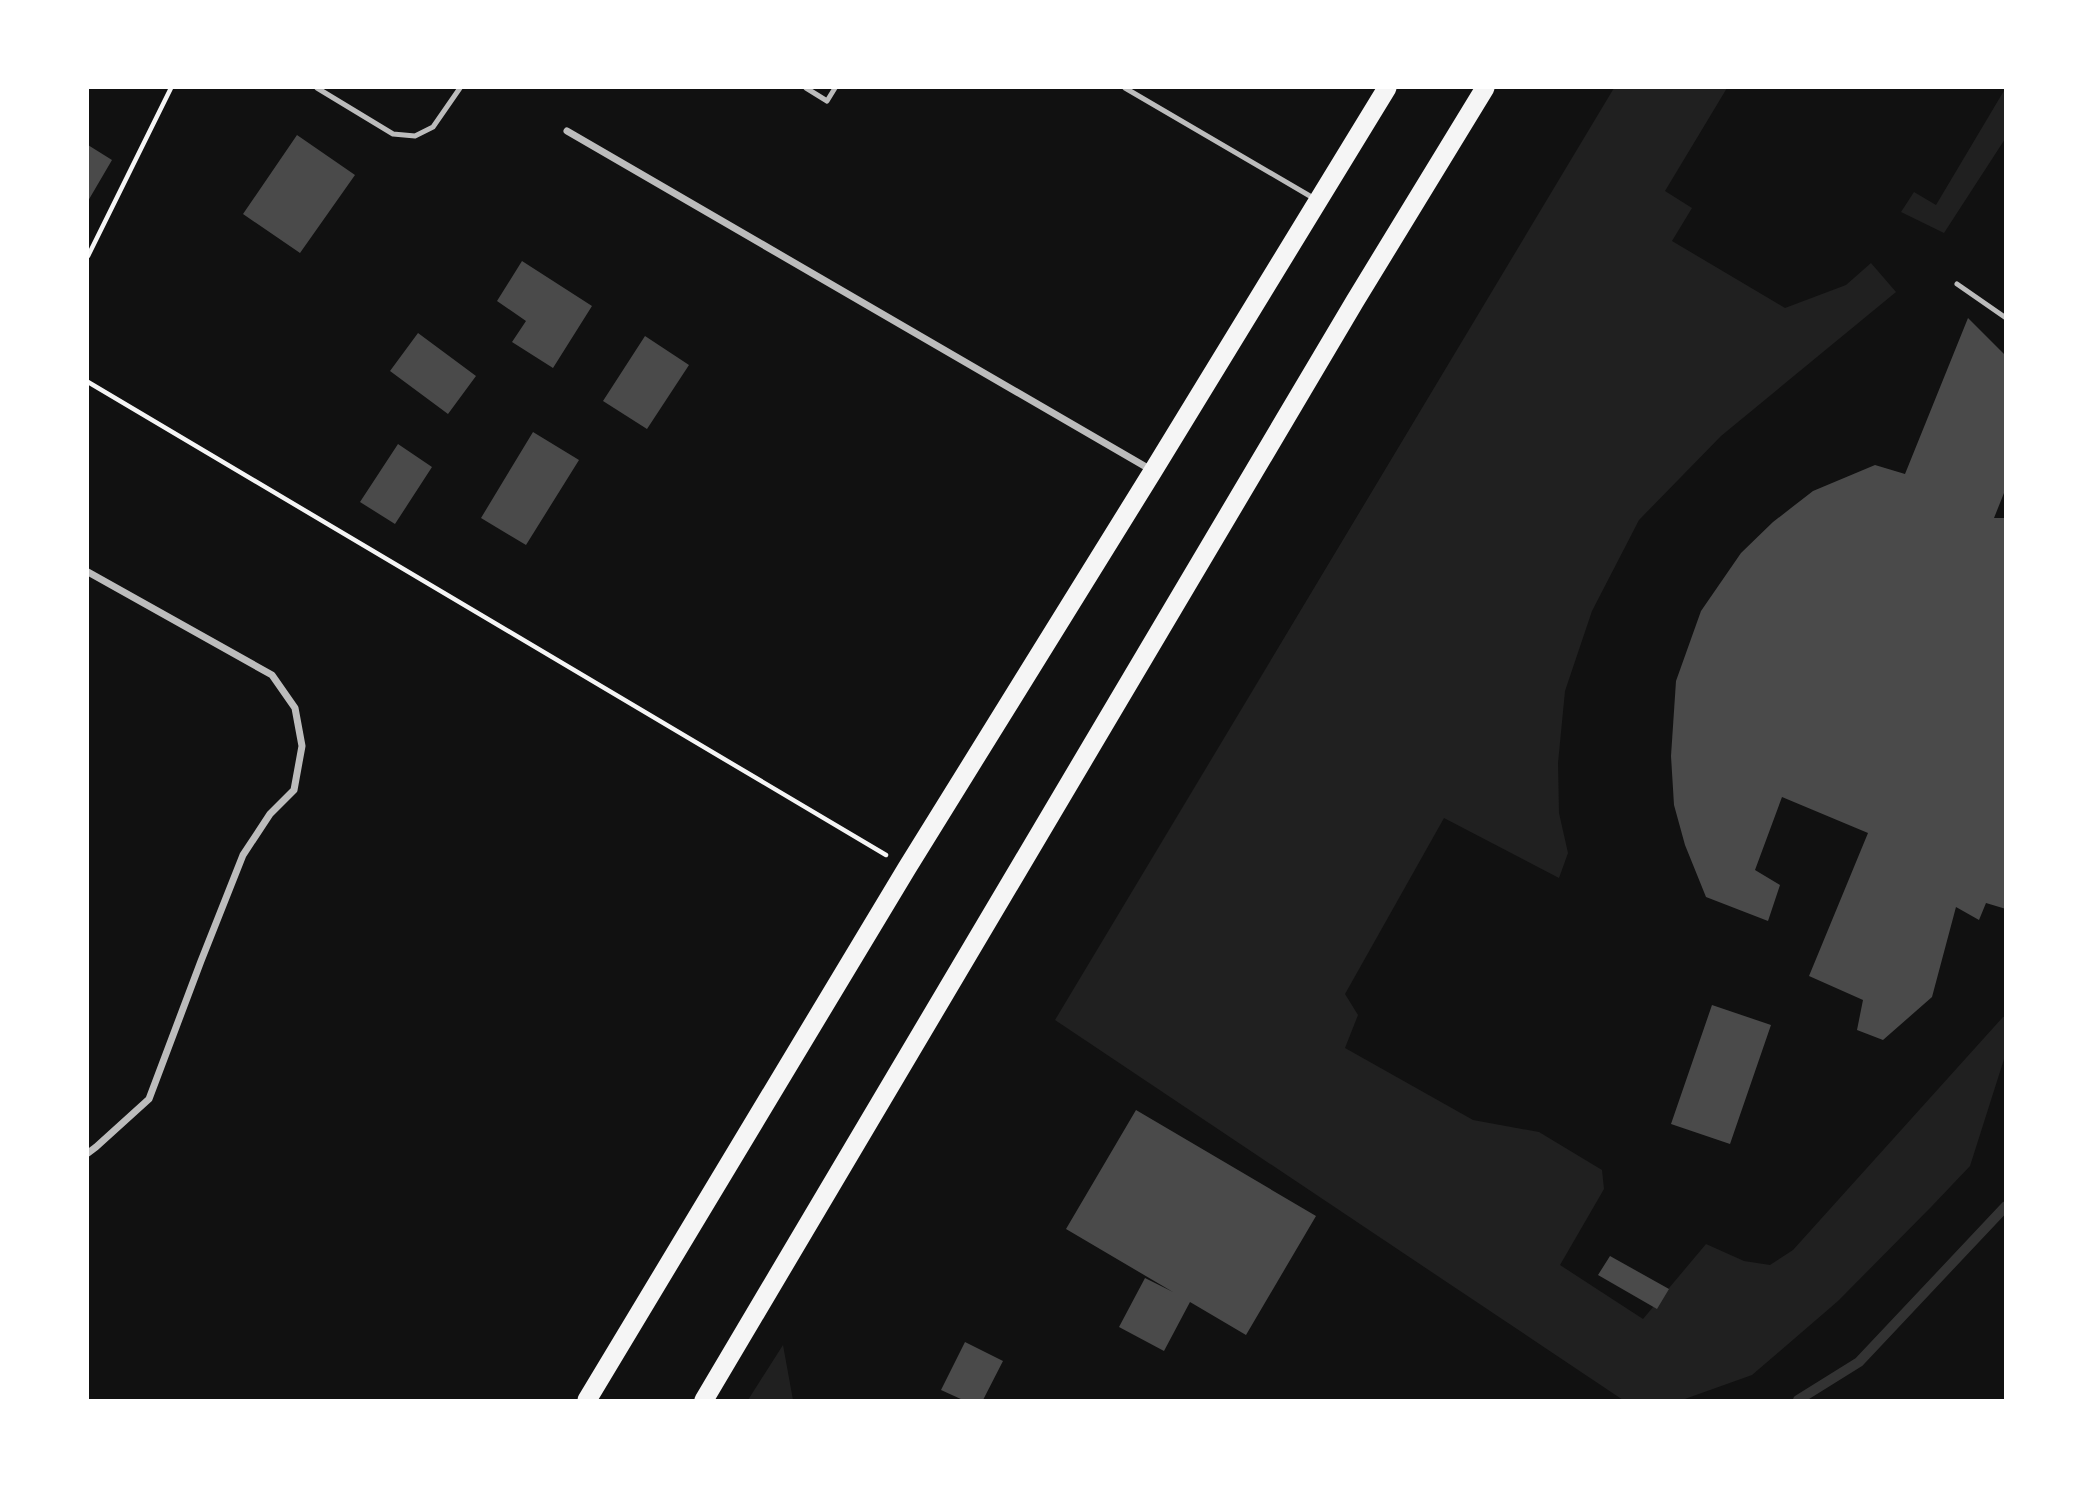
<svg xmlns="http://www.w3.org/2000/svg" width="2093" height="1488" font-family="Poppins,sans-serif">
<rect width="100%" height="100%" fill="#111"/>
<path fill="#202020" d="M1614,88H1727L1665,191L1692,208L1672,241L1785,308L1846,285L1871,263L1896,292L1721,436L1639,520L1592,611L1565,691L1558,763L1559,813L1568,853L1559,878L1444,818L1345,994L1358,1015L1345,1048L1473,1120L1539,1132L1602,1170L1604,1189L1560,1265L1643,1319L1706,1244L1744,1261L1770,1265L1793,1250L2003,1017H2005V1056L1970,1166L1932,1206L1838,1301L1752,1375L1682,1400H1623L1055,1020Z
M2005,89V139L1944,233L1901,212L1914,192L1936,205Z
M783,1345L793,1400H748Z"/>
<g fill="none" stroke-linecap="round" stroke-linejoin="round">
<path stroke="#333" stroke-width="10" d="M1798,1400L1859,1362L2006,1206"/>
</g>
<path fill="#4a4a4a" d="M297,135L355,175L300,253L243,214Z
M88,145L112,160L88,201Z
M522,261L592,306L553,368L512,342L526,321L497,301Z
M1968,318L2006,356V488L1994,518H2006V909L1986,903L1979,920L1956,907L1932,997L1883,1040L1857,1030L1863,1000L1809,976L1868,833L1782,797L1755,870L1780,885L1768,921L1706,897L1685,845L1674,805L1671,756L1676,681L1701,611L1741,553L1773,522L1813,491L1875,465L1905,474Z
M418,333L476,376L448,414L390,371Z
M645,336L689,365L647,429L603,401Z
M533,432L579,460L526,545L481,518Z
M398,444L432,467L395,524L360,502Z
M1712,1005L1771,1025L1730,1144L1671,1124Z
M1136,1110L1316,1216L1246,1335L1190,1302L1164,1351L1119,1327L1145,1278L1173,1292L1066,1229Z
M1610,1256L1669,1289L1657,1309L1598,1275Z
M965,1342L1003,1361L983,1400H963L941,1390Z"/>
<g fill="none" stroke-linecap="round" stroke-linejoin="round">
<path stroke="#f5f5f5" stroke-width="4.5" d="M88,256L171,88
M88,382L886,855"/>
<path stroke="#bcbcbc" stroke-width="5" d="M317,88L393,134L415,136L433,127L460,88
M806,88L827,101L835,88
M1125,88L1315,199
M1957,284L2006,318"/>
<path stroke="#bcbcbc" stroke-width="7" d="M567,131L1153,471
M88,572L272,675L295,708L302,746L294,790L270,814L243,855L201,961L149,1099L96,1147L88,1153"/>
<path stroke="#f5f5f5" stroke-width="19" d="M587,1400L907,868L1153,471L1387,88
M704,1400L1355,301L1485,88"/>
</g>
<rect width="2093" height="1488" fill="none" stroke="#ffffff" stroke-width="178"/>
</svg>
